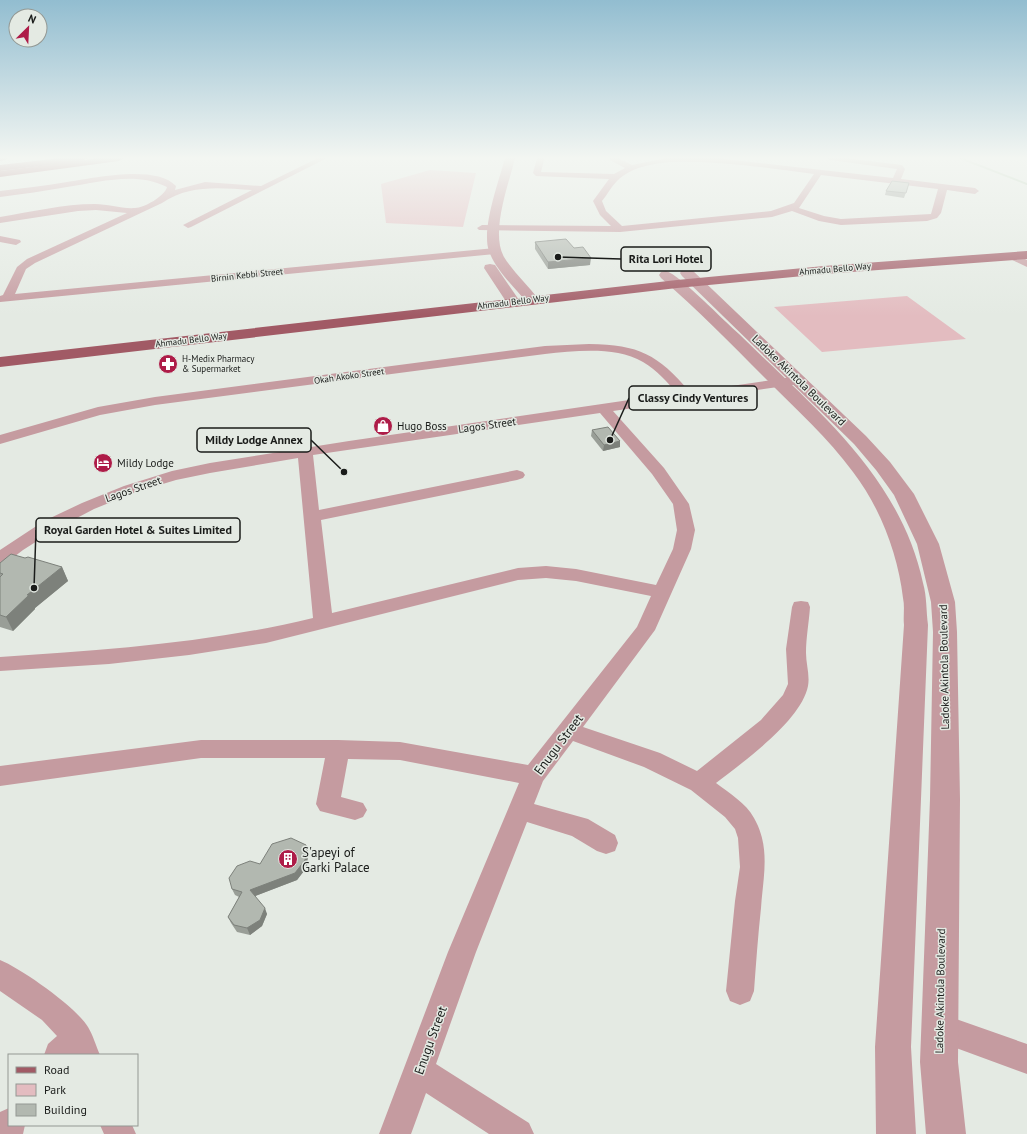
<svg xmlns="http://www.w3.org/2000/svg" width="1027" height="1134" font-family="'PT Sans',sans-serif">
<rect width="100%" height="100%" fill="#e4eae3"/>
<path fill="#e3bcc0" d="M430,170L476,173L463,227L386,223L381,184Z
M907,296L966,339L822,352L774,307Z"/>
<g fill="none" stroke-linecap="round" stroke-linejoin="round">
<path stroke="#b2cbad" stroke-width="2" d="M960,158L1027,184"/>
<path fill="#c59ba0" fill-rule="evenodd" d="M318,158H327L191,227L188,228L183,225L252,190C220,188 190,184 162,203L35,263L26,269L15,294L495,248L500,251L495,254L0,302V296L3,295L17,267L27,259L127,213L96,210L78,211L0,223V217C31,212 63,204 95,204C108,204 122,209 135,208C144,208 165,196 167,187C136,171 100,182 67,187C45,191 22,194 0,197V191C22,188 44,186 67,182C93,178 156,164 176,186L175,190L205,182L261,186Z
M537,158H543L544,160L541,172L614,174L625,168L610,160L609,158H618L632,165L667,158H716L893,178L897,169L830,160L826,158H845L902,165L905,169L901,179L975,188L979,191L975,194L947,190L941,213L937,218L927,221L841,225L819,221L792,211L772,217L620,232L479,230L477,228L482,225L611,226L600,215L593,201L609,179L536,176L533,173ZM670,162C718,160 766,168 814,174L794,203L771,211L622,226L606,211L602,201C607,195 611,187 617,181C631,167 652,164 670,162ZM821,175L938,189L931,214L841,219L824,216L799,208Z
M0,236L20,240L21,242L16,245L0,242Z
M1012,253L1027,260V267L1008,258L1007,256L1008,254Z
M589,344C640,345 657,354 690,392L799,376L804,377L806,380L804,383L799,384L613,411L664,468L689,504L695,530L691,549L655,630L583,727L660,753L697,771L761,720L783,695L788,684L786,649L792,607L794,602L801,601L808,602L810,607C809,622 806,638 806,653C806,664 810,675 808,686C801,721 743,762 716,783C729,793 746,803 754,818C771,848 763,877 761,908C758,936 756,963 754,991L750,1001L740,1005L730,1001L726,991L735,901L740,867L738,838L735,829L725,817L691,790L644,767L573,741L543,781L534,804L588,819L615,835L618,843L615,851L606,854L597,851L572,836L527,822L476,952L436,1064L529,1123L534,1134H489L426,1093L411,1134H379L448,952L519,783L400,760L348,759L341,797L363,803L367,810L363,817L355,820L320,811L316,804L325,758H201L0,786V766L201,740H338L400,742L528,765L637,627L651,596L576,581L546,578L518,580L266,643L189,655L109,664L0,671V657C105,650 210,643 313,618L298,458L210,473L176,480L136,492L94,509L56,529L23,550L6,563L0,565V550L44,521L82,503L124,486L172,471L210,463L349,441L677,393C667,382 657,370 643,362C615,346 576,351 545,354L155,405L100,415L0,444V435L98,407L155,397L545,346ZM600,413L652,474L673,504L677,530L673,549L656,585L576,569L546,566L518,568L332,613L321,520L517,480L523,478L525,475L523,472L517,470L319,510L313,455Z
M0,960C22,969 76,1007 88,1027C93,1035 96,1046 100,1055H44L48,1044L57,1036L42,1020L0,991Z
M939,1013L1027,1044V1074L929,1038L924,1028L929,1018Z
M9,1108V1125H25L23,1134H0V1112Z
M100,1125H132L136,1134H104Z"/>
<path fill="#c59ba0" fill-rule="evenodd" d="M505,158H515C509,184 490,232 504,257C514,273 528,285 539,300L537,303L532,304L527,303C515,287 496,271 489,251C481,229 499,181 505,158Z
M490,264L495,265L519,300L521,303L519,306L514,307L509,306L484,268L485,265Z
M687,269L692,270L866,436L890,462L914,494L939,544L955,602L957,632L960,799L958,1062L966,1134H926L920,1062L930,799L933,632L931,602L917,544L894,495L876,470L854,444L682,276L680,273L682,270Z
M666,271C680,275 725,322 739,334C813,407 900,475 923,583C927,597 926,611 928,625L911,1047L916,1134H876L875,1047L904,625C903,616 905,607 903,598C898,554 880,507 853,472C828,438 796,409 766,379C732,345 698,310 661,278L659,275L661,272Z"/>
<path fill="#a15a65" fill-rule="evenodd" d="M1027,251V259L824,274L677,288L0,367V357L677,280L824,266Z"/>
<path fill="#9a4e5a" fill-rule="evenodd" d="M0,158H7L5,160L0,161Z
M100,158H124L119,161L0,177V171Z"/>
<path fill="#924150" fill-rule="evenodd" d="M61,158H87L82,161L0,171V165Z"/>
</g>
<path fill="#999e97" d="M909,183L904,198L885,195L886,191Z
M535,242L574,248L590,265L548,269L535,249Z
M592,430L620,441V447L603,451L591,436Z
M25,558L62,567L68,581L35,608V609L13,631L0,627V563Z
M308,851L307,867L297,880L255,896L267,914L262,926L250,935L237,932L231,923L228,917L239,897L235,895L232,889L260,864Z"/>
<path fill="#7d817b" d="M591,258L590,265L548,269V262Z
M620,441V447L603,451L604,445Z
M62,567L68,581L35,608V609L13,631L6,617L27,595Z
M306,845L308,851L307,867L297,880L253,897L250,890Z
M265,908L267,914L262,926L250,935L247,928Z"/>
<path fill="#b2b8b0" stroke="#7d817b" d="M892,181L909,183L906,193L886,191Z
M566,239L574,248L583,247L591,258L548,262L535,242Z
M608,427L620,441L604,445L592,430Z
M11,554L25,558L28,557L62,567L27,595H29L6,617L0,615V577L3,574L0,573V563Z
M291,838L306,845L305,860L295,873L250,890L265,908L260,920L247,928L234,925L228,917L242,892L232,889L229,878L237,866L250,861L260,864L272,844Z"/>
<linearGradient id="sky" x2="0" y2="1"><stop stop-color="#92bdd0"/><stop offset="0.5" stop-color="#f3f6f2"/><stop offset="1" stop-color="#f3f6f2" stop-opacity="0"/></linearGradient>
<rect width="1027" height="316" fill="url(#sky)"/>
<defs>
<symbol id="pharmacy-disc" viewBox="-11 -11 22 22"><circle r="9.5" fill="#ae1c48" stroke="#e4eae3"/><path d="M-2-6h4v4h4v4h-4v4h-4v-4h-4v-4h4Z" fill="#fff"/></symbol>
<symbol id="shop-disc" viewBox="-11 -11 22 22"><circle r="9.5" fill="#ae1c48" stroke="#e4eae3"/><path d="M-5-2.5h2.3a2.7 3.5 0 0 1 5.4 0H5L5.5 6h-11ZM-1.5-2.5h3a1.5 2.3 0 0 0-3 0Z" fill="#fff"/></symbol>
<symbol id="hotel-disc" viewBox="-11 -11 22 22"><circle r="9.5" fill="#ae1c48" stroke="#e4eae3"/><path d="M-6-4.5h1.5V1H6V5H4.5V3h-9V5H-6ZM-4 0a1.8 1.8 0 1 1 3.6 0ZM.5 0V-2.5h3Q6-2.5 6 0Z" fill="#fff"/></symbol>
<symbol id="building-disc" viewBox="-11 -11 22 22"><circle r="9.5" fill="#ae1c48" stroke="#e4eae3"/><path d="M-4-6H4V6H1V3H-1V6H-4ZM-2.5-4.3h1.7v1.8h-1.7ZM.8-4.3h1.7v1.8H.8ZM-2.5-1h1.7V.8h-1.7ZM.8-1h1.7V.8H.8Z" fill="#fff"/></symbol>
</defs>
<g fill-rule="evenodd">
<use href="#pharmacy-disc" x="157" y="353" width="22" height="22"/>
<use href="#shop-disc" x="372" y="415" width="22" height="22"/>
<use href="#hotel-disc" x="92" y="452" width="22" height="22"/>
<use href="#building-disc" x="277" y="848" width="22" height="22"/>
</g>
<g text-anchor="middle" stroke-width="3" stroke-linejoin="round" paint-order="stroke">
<g font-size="9" fill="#1a1c1a" stroke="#e4eae3">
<text transform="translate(835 269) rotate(-5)" y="3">Ahmadu Bello Way</text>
<text transform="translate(247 275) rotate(-6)" y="3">Birnin Kebbi Street</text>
<text transform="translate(513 302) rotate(-7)" y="3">Ahmadu Bello Way</text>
<text transform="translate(191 340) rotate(-7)" y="3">Ahmadu Bello Way</text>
<text transform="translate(349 376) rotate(-8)" y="3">Okah Akoko Street</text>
</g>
<g font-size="9" fill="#1a1c1a" stroke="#e4eae3" text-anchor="start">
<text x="182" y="362">H-Medix Pharmacy<tspan x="182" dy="10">&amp; Supermarket</tspan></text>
</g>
<g font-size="11" fill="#1a1c1a" stroke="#e4eae3">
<text transform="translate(799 380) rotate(44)" y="4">Ladoke Akintola Boulevard</text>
<text transform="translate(487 425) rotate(-8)" y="4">Lagos Street</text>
<text transform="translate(133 489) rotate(-19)" y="4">Lagos Street</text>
<text transform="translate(944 667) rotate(-91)" y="4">Ladoke Akintola Boulevard</text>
<text transform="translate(940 991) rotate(-89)" y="4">Ladoke Akintola Boulevard</text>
</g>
<g font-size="11" fill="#1a1c1a" stroke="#e4eae3" text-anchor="start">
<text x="397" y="430">Hugo Boss</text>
<text x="117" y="467">Mildy Lodge</text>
</g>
<g font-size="13" fill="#1a1c1a" stroke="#e4eae3">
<text transform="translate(558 744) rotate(-53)" y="5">Enugu Street</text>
<text transform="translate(430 1040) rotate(-70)" y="5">Enugu Street</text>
</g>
<g font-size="13" fill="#1a1c1a" stroke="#e4eae3" text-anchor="start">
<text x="302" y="857">S'apeyi of<tspan x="302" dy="15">Garki Palace</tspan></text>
</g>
</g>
<path fill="none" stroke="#1a1c1a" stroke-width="1.5" d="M558 257L621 259M610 440L629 398M344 472L311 440M34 588L36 530"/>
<g fill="#1a1c1a" stroke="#e4eae3" stroke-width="1.5">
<circle cx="558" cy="257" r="4"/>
<circle cx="610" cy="440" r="4"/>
<circle cx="344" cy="472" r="4"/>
<circle cx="34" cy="588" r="4"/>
</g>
<g fill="#e4eae3" stroke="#1a1c1a" stroke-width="1.5">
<rect x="621" y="247" width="90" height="24" rx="4"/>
<rect x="629" y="386" width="128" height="24" rx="4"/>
<rect x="197" y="428" width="114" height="24" rx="4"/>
<rect x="36" y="518" width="204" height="24" rx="4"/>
</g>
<g font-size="12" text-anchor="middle" font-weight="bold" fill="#1a1c1a">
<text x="666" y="263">Rita Lori Hotel</text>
<text x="693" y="402">Classy Cindy Ventures</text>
<text x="254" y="444">Mildy Lodge Annex</text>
<text x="138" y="534">Royal Garden Hotel &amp; Suites Limited</text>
</g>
<rect x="8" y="1054" width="130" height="72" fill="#e4eae3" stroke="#939893"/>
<rect x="16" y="1067" width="20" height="6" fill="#a15a65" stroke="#939893"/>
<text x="44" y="1074" font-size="12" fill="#1a1c1a">Road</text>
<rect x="16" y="1084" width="20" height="12" fill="#e3bcc0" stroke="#939893"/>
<text x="44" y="1094" font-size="12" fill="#1a1c1a">Park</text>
<rect x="16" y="1104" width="20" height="12" fill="#b2b8b0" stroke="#939893"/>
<text x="44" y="1114" font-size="12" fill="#1a1c1a">Building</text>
<g transform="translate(28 28) rotate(24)"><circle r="19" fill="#e4eae3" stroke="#939893"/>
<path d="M0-3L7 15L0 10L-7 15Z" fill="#ae1c48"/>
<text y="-6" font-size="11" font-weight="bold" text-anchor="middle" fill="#1a1c1a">N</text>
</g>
</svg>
